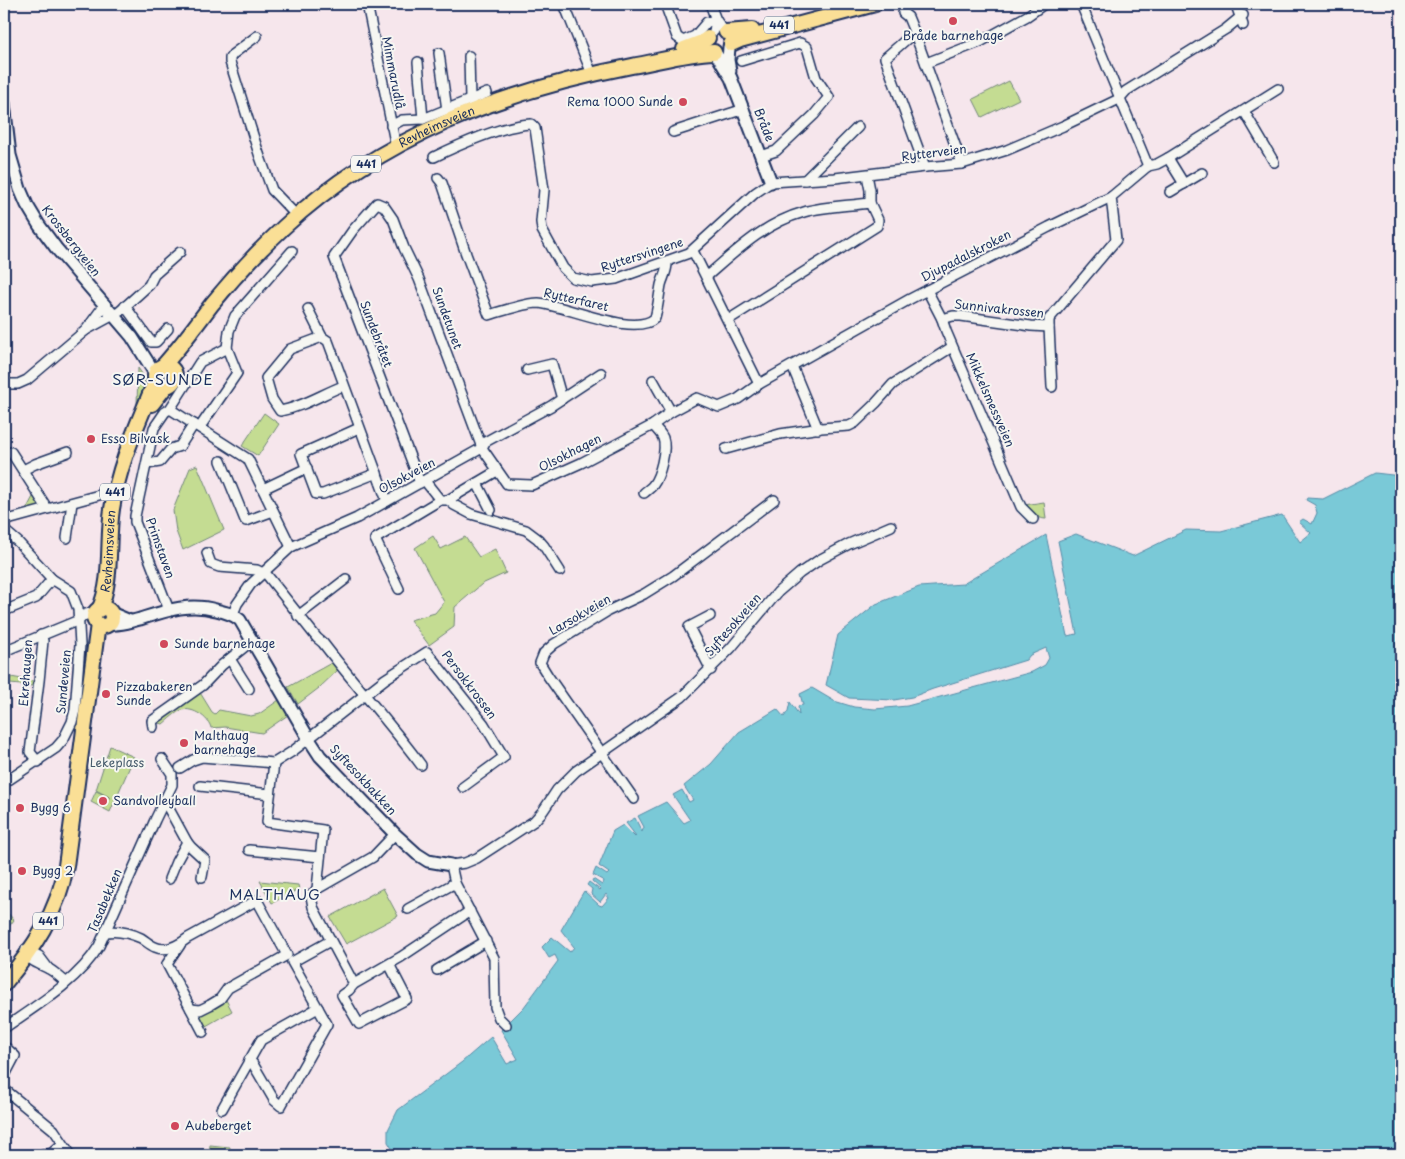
<svg xmlns="http://www.w3.org/2000/svg" width="1405" height="1159" font-family="'Playpen Sans',sans-serif">
	<style>
		.green { fill: #c4dc92; stroke: #708678 }
		.water { fill: #7ac9d7; stroke: #548ba7 }
		.lines { fill: none; stroke-linecap: round; stroke-linejoin: round }
		.street-casing { stroke: #1b2f5e; stroke-width: 12 }
		.secondary-casing { stroke: #1b2f5e; stroke-width: 15 }
		.primary-casing { stroke: #1b2f5e; stroke-width: 18 }
		.street { stroke: #f6f6f2; stroke-width: 9 }
		.secondary { stroke: #f6f6f2; stroke-width: 11 }
		.primary { stroke: #fadf96; stroke-width: 14 }
		.poi-dot { fill: #d1495b; stroke: #f6f6f2; stroke-width: 2 }
		.labels { text-anchor: middle; stroke-width: 4; stroke-linejoin: round; paint-order: stroke }
		.shield { fill: #f6f6f2; stroke: #5d6b8a; stroke-width: 1 }
		.shield-label { font-size: 11px; font-weight: bold; fill: #1b2f5e }
		.poi-label { font-size: 12px; fill: #1b2f5e; stroke: #f6f6f2; text-anchor: start }
		.street-label { font-size: 12px; fill: #1b2f5e; stroke: #f6f6f2 }
		.park-label { font-size: 12px; fill: #455a6b; stroke: #f6f6f2 }
		.neighbourhood-label { font-size: 14px; letter-spacing: 1px; fill: #1b2f5e; stroke: #f6f6f2 }
		.quarter-label { font-size: 15px; letter-spacing: 1px; fill: #1b2f5e; stroke: #f6f6f2 }
	</style>
	<rect width="100%" height="100%" fill="#f6e6ec"/>
	<filter id="ink" filterUnits="userSpaceOnUse"><feTurbulence type="fractalNoise" baseFrequency=".02" numOctaves="2"/><feDisplacementMap in="SourceGraphic" scale="10" xChannelSelector="R" yChannelSelector="G"/><feConvolveMatrix kernelMatrix="1 2 1 2 8 2 1 2 1" color-interpolation-filters="sRGB"/></filter>
	<g filter="url(#ink)">
		<g class="green">
			<path d="M1009,81L1019,99L982,117L973,99Z"/>
			<path d="M138,368L145,378L144,391L137,405Z"/>
			<path d="M264,413L279,424L258,456L242,446Z"/>
			<path d="M197,465L224,530L183,550L176,531L173,510L190,468Z"/>
			<path d="M35,493L40,505L38,508L26,510Z"/>
			<path d="M1044,502L1046,519C1037,519 1031,511 1024,505Z"/>
			<path d="M433,536L441,549L465,537L479,557L495,549L506,573L482,584L455,607L454,627L429,645L410,620L435,613L444,602L415,548Z"/>
			<path d="M333,662L339,669L319,688L298,704L288,687Z"/>
			<path d="M11,677L33,681L32,686L10,684Z"/>
			<path d="M199,691L212,712L215,714L219,710L251,716L259,714L279,700L288,715L262,733L225,727L211,728C209,718 193,707 182,710C176,712 168,720 163,724L156,722Z"/>
			<path d="M110,746L134,757L110,812L91,802L96,791L111,798L96,790Z"/>
			<path d="M260,881L298,885L299,889L272,903Z"/>
			<path d="M383,888L398,916L346,944L330,917Z"/>
			<path d="M4,909L14,920L4,933Z"/>
			<path d="M225,998L232,1011L206,1026L198,1014Z"/>
			<path d="M210,1145L230,1147L229,1155H209Z"/>
		</g>
		<path class="water" d="M1375,473L1401,476V1155H396L388,1142V1130L398,1110L462,1062L491,1037L507,1064L518,1059L501,1030L524,1007L558,961L555,955L549,958L542,947L552,937L570,952L574,947L561,930L584,891L599,905L602,906L609,898L606,894L600,902L591,894L592,889L587,885L589,882L600,890L601,889L592,881L593,879L602,885L604,881L593,875L596,868L607,875L609,873L599,866L613,831L623,825L635,837L636,836L626,823L635,818L642,832L644,827L638,816L666,802L684,823L690,820L673,795L682,790L689,802L693,800L684,786L711,764L739,732L777,709L784,717L788,711L790,702L799,715L798,706L803,705L800,694L812,688L834,701L854,707L875,709L907,706L1032,672L1045,665L1049,658L1046,648L1030,655L1026,660L933,689L912,697L894,700L849,698L826,685L838,635L876,604L919,587L963,584L1046,535L1067,636L1077,634L1058,541L1076,534L1133,556L1186,530L1221,531L1282,515L1300,542L1311,533L1299,522L1303,519L1312,524L1317,513L1315,505L1306,500L1307,498L1323,499Z"/>
		<g class="lines">
			<g class="street-casing">
				<g id="street">
					<path d="M367,4L396,147"/>
					<path d="M564,4L592,74"/>
					<path d="M665,4L677,37L683,41L695,36L707,22L716,20L710,4"/>
					<path d="M1081,4L1148,166"/>
					<path d="M1237,8L1243,25"/>
					<path d="M903,13L908,17L915,34L962,164"/>
					<path d="M714,31L716,20L724,31"/>
					<path d="M915,34L908,38L885,58L925,167"/>
					<path d="M257,36L233,54L230,58V62L259,154L272,190L296,215"/>
					<path d="M439,53L447,110"/>
					<path d="M469,56L470,100"/>
					<path d="M741,61L800,43L807,47L816,78L829,97L814,115L776,151L761,156"/>
					<path d="M418,62L423,119"/>
					<path d="M926,63L980,42L1027,16L1044,4"/>
					<path d="M1244,111L1274,162"/>
					<path d="M391,126L402,120L423,119L487,93"/>
					<path d="M673,132L744,109"/>
					<path d="M434,157C459,145 504,125 531,124L535,128L544,190L541,222L542,230L563,268L573,278L592,282L616,279L689,253L755,193L771,182L835,178L925,167L962,164L1007,150L1063,126L1119,99L1126,91L1226,29L1243,15"/>
					<path d="M1168,158L1184,184"/>
					<path d="M1148,166L1157,164L1168,158L1278,89"/>
					<path d="M867,175L870,190V203"/>
					<path d="M438,178L442,183L466,254L489,315C503,311 525,303 538,303C565,305 635,338 655,318C658,307 659,296 661,285C663,277 668,270 667,261"/>
					<path d="M805,180L858,127"/>
					<path d="M1170,192L1202,173"/>
					<path d="M693,251L759,384"/>
					<path d="M707,276C737,250 765,223 804,212C825,206 848,206 870,203L878,220L877,226L728,320"/>
					<path d="M927,290L942,319L946,331L1021,507L1033,519"/>
					<path d="M125,306L151,342H156L168,329"/>
					<path d="M308,309L322,337L328,341L387,501"/>
					<path d="M942,319L953,316H961L1031,326L1049,327V319L1116,240L1111,197"/>
					<path d="M1049,327L1052,387"/>
					<path d="M86,330L105,304"/>
					<path d="M322,337L290,349L266,378L272,399L280,411C303,407 322,394 343,386"/>
					<path d="M792,366L818,429"/>
					<path d="M527,370L552,364L562,399"/>
					<path d="M653,380L671,412"/>
					<path d="M4,384H18L27,380L86,330L119,312L149,285L154,275L180,252"/>
					<path d="M170,409L248,459L291,547"/>
					<path d="M200,427L237,373L227,348"/>
					<path d="M359,428L301,454L316,494H323L377,473"/>
					<path d="M726,449L780,434L821,428L849,426L855,423L876,403L893,384L952,347"/>
					<path d="M11,452L47,508"/>
					<path d="M221,461L245,520L246,521L273,511"/>
					<path d="M147,464L160,462L171,449L180,446L194,424"/>
					<path d="M23,470L35,464L68,452"/>
					<path d="M425,481L440,500H448L454,505L471,514L526,530L538,539L544,546L560,571"/>
					<path d="M420,483L334,257L353,230L377,203L384,206L393,219L404,248L419,279L482,448L507,484L532,485L581,463L653,425L671,412L697,398L719,407L738,399L759,384L910,299L1049,227L1111,197L1148,166"/>
					<path d="M477,483L491,510"/>
					<path d="M263,489L307,468"/>
					<path d="M644,493C647,490 651,488 653,485C660,476 667,449 663,438C661,433 656,429 653,425"/>
					<path d="M448,500L497,471"/>
					<path d="M4,521L99,495"/>
					<path d="M4,530L18,542L52,579L71,591L78,609L80,645L75,710L72,722L63,740L56,748L4,783"/>
					<path d="M67,538L72,503"/>
					<path d="M207,553L211,564L219,567L257,570L267,575L317,638L323,643C355,685 390,723 421,765"/>
					<path d="M399,589L375,539L440,500"/>
					<path d="M169,610L135,522V516L154,428L165,412L170,409L200,362L227,348L229,331L235,316L292,251"/>
					<path d="M4,611L36,598L52,579"/>
					<path d="M233,614L237,604L251,584L291,547L357,518L482,448L485,442L551,406L601,373"/>
					<path d="M298,616L346,579"/>
					<path d="M710,616L689,627L711,670"/>
					<path d="M4,651L79,620L86,614L96,612"/>
					<path d="M230,659L249,689"/>
					<path d="M153,727L152,721L203,685L222,665L253,640"/>
					<path d="M38,762L30,752L39,681L43,641L41,635"/>
					<path d="M274,763L267,822L323,830L317,889"/>
					<path d="M180,768L193,760L202,757L274,763L293,751L385,679L427,652L484,724L504,757L463,787"/>
					<path d="M200,786L270,794"/>
					<path d="M634,799L548,676L540,663L544,653L554,644L608,611L644,594L673,576L774,500"/>
					<path d="M164,800L187,842L176,862L169,879"/>
					<path d="M187,842L191,847L205,860L202,877"/>
					<path d="M249,850L320,857"/>
					<path d="M408,909L455,883"/>
					<path d="M106,932C118,930 130,933 141,938C146,941 150,945 155,947C166,952 179,945 188,938L257,900L287,955L228,988L220,999L210,1005L200,1010L191,1009"/>
					<path d="M180,945L167,964L203,1032"/>
					<path d="M26,949L39,956L48,968"/>
					<path d="M25,952C30,962 40,964 49,969C55,972 60,978 66,982"/>
					<path d="M389,964L407,999L359,1024L342,995L349,990L354,984L401,957L470,911"/>
					<path d="M437,970L486,941"/>
					<path d="M354,984L313,907L311,896L317,889L373,857L395,834"/>
					<path d="M506,1025L499,1018L495,1007L494,958L455,883L451,865L465,863L477,858L534,821L543,811L557,790L576,771L682,697L731,648L778,592L800,573L819,560L849,544L891,526"/>
					<path d="M4,1028C36,1006 79,980 99,946L155,820L172,785V774L162,759"/>
					<path d="M4,1046L15,1056L4,1077"/>
					<path d="M249,1060L253,1064L274,1100L281,1106L327,1024L292,962L330,941"/>
					<path d="M4,1089L54,1130L71,1155"/>
					<path d="M222,1109L261,1040L318,1008"/>
					<path d="M43,1155L52,1153L62,1144"/>
				</g>
			</g>
			<g class="secondary-casing">
				<g id="secondary">
					<path d="M729,47L728,60L730,71"/>
					<path d="M715,52L731,78L771,182"/>
					<path d="M4,103L10,155L20,189L27,205L39,225L56,248L132,337L156,375"/>
					<path d="M111,613L130,621"/>
					<path d="M110,624C122,625 128,622 140,619C165,611 189,602 216,610C225,612 233,614 240,620L309,739L320,756L395,834L417,854L428,861L451,865"/>
				</g>
			</g>
			<g class="primary-casing">
				<g id="primary">
					<path d="M726,32L752,30"/>
					<path d="M731,44L740,40L875,4"/>
					<path d="M684,49L702,42L708,38"/>
					<path id="s1" d="M163,366C181,346 196,325 212,304C234,277 258,251 284,227C382,136 503,91 632,66C660,61 686,53 714,52"/>
					<circle cx="165" cy="376" r="10"/>
					<path d="M152,404L167,385"/>
					<circle cx="103" cy="617" r="9"/>
					<path id="s2" d="M99,610C113,580 107,541 112,509C119,462 139,422 156,379"/>
					<path d="M4,984C33,949 58,913 66,866L98,624"/>
				</g>
			</g>
			<use href="#street" class="street"/>
			<use href="#secondary" class="secondary"/>
			<use href="#primary" class="primary"/>
		</g>
	</g>
	<g class="poi-dot">
		<circle cx="953" cy="21" r="5"/>
		<circle cx="683" cy="102" r="5"/>
		<circle cx="91" cy="439" r="5"/>
		<circle cx="164" cy="644" r="5"/>
		<circle cx="106" cy="694" r="5"/>
		<circle cx="184" cy="743" r="5"/>
		<circle cx="103" cy="801" r="5"/>
		<circle cx="20" cy="808" r="5"/>
		<circle cx="22" cy="871" r="5"/>
		<circle cx="175" cy="1126" r="5"/>
	</g>
	<g class="labels">
		<g class="shield">
			<rect x="764" y="16.5" width="30" height="17" rx="4"/>
			<rect x="351" y="155.5" width="30" height="17" rx="4"/>
			<rect x="100" y="483.5" width="30" height="17" rx="4"/>
			<rect x="33" y="912.5" width="30" height="17" rx="4"/>
		</g>
		<g class="shield-label">
			<text x="779" y="29">441</text>
			<text x="366" y="168">441</text>
			<text x="115" y="496">441</text>
			<text x="48" y="925">441</text>
		</g>
		<g class="poi-label">
			<text x="953" y="40" text-anchor="middle">Bråde barnehage</text>
			<text x="673" y="106" text-anchor="end">Rema 1000 Sunde</text>
			<text x="101" y="443">Esso Bilvask</text>
			<text x="174" y="648">Sunde barnehage</text>
			<text x="116" y="691">Pizzabakeren<tspan x="116" dy="14">Sunde</tspan></text>
			<text x="194" y="740">Malthaug<tspan x="194" dy="14">barnehage</tspan></text>
			<text x="113" y="805">Sandvolleyball</text>
			<text x="30" y="812">Bygg 6</text>
			<text x="32" y="875">Bygg 2</text>
			<text x="185" y="1130">Aubeberget</text>
		</g>
		<g class="street-label">
			<text transform="translate(393 73) rotate(79)" y="4">Mimmarudlå</text>
			<text transform="translate(764 125) rotate(69)" y="4">Bråde</text>
			<text dy="4" stroke="none"><textPath href="#s1" startOffset="368">Revheimsveien</textPath></text>
			<text transform="translate(934 153) rotate(-7)" y="4">Rytterveien</text>
			<text transform="translate(71 241) rotate(52)" y="4">Krossbergveien</text>
			<text transform="translate(642 255) rotate(-18)" y="4">Ryttersvingene</text>
			<text transform="translate(966 256) rotate(-27)" y="4">Djupadalskroken</text>
			<text transform="translate(576 300) rotate(13)" y="4">Rytterfaret</text>
			<text transform="translate(999 309) rotate(6)" y="4">Sunnivakrossen</text>
			<text transform="translate(447 318) rotate(70)" y="4">Sundetunet</text>
			<text transform="translate(376 334) rotate(69)" y="4">Sundebråtet</text>
			<text transform="translate(990 400) rotate(66)" y="4">Mikkelsmessveien</text>
			<text transform="translate(570 453) rotate(-27)" y="4">Olsokhagen</text>
			<text transform="translate(407 476) rotate(-28)" y="4">Olsokveien</text>
			<text transform="translate(160 548) rotate(70)" y="4">Primstaven</text>
			<text dy="4" stroke="none"><textPath href="#s2" startOffset="60">Revheimsveien</textPath></text>
			<text transform="translate(580 615) rotate(-30)" y="4">Larsokveien</text>
			<text transform="translate(733 625) rotate(-49)" y="4">Syftesokveien</text>
			<text transform="translate(26 673) rotate(-86)" y="4">Ekrehaugen</text>
			<text transform="translate(64 682) rotate(-85)" y="4">Sundeveien</text>
			<text transform="translate(469 685) rotate(53)" y="4">Persokkrossen</text>
			<text transform="translate(363 780) rotate(47)" y="4">Syftesokbakken</text>
			<text transform="translate(105 901) rotate(-67)" y="4">Tasabekken</text>
		</g>
		<g class="park-label">
			<text x="117" y="767">Lekeplass</text>
		</g>
		<g class="neighbourhood-label">
			<text x="275" y="900">MALTHAUG</text>
		</g>
		<g class="quarter-label">
			<text x="163" y="385">SØR-SUNDE</text>
		</g>
	</g>
	<rect width="1405" height="1159" fill="none" stroke="#f6f6f2" stroke-width="20"/>
	<rect x="10" y="10" width="1385" height="1139" fill="none" stroke="#1b2f5e" stroke-width="2" filter="url(#ink)"/>
</svg>
